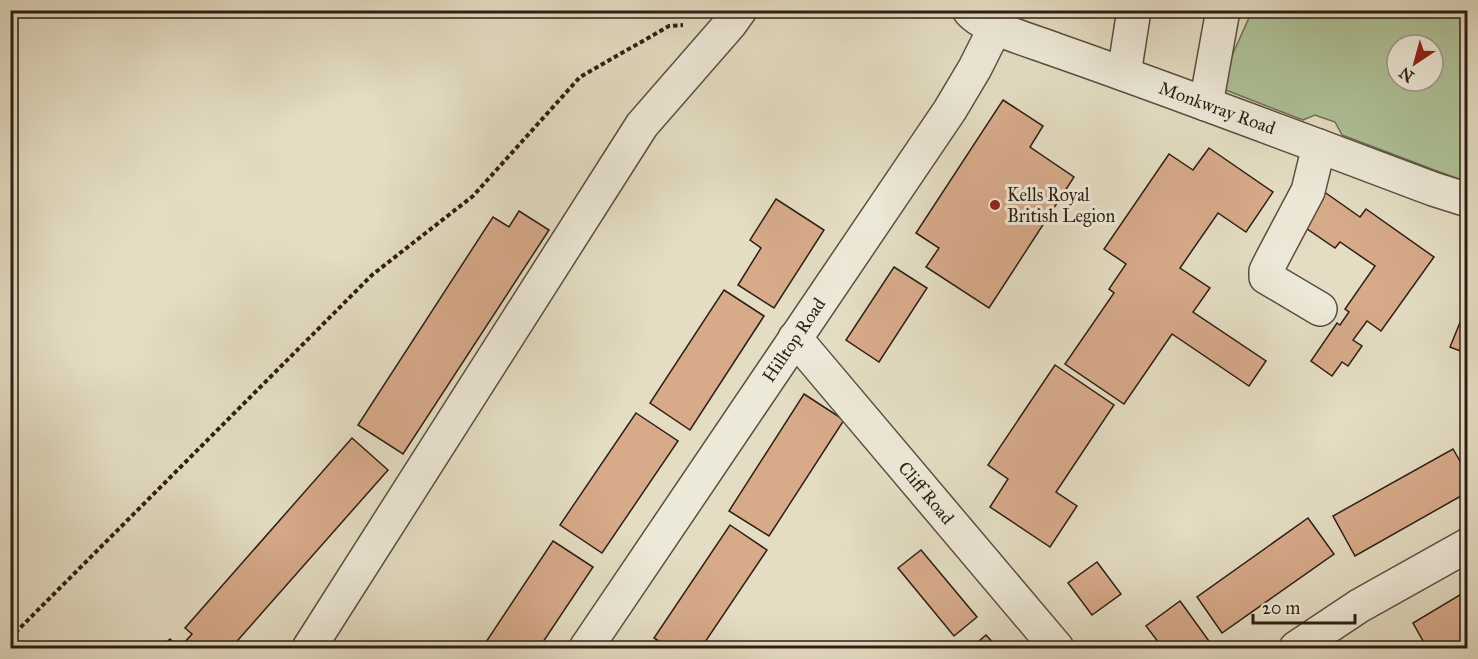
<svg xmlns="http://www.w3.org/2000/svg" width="1478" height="659" font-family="'IM FELL Great Primer',serif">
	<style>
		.green { fill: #afc298; stroke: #6f7056; stroke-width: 1.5; fill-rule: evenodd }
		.building { fill: #d7aa8a; stroke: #2f1e14; stroke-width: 1.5 }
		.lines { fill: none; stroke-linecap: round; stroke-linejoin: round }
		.minor-casing { stroke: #5c4e40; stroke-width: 36 }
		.path { stroke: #2f1e14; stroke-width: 4; stroke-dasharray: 4.5 3; stroke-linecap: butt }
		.minor { stroke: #ede9d8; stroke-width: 33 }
		.poi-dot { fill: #8f2418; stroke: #ede9d8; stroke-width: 2 }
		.labels { text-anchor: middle; stroke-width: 6; stroke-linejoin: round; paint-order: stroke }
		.street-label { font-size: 18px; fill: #2f1e14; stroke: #ede9d8 }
		.poi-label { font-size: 18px; fill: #2f1e14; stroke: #ede9d8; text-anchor: start }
	</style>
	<rect width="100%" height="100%" fill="#e4ddc3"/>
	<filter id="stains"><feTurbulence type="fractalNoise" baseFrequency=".00333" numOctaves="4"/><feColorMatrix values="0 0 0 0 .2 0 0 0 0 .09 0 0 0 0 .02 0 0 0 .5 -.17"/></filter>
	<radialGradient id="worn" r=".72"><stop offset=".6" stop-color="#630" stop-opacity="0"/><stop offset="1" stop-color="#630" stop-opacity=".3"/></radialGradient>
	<path class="green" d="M1252,11H1467V182L1437,171L1342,135L1335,122L1315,115L1303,120L1218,87ZM1397,45H1433V81H1397Z"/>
	<g class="building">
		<path d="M1003,100L1043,126L1030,147L1074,177L989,308L926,267L939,248L916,233Z"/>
		<path d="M1209,148L1273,192L1246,232L1218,213L1180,268L1210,288L1193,312L1266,361L1249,386L1172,334L1124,404L1065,364L1114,293L1109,289L1126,264L1104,249L1169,154L1193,170Z"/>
		<path d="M1323,191L1360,217L1366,209L1434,257L1381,331L1367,321L1353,340L1362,346L1348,366L1342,362L1332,376L1311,361L1337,323L1340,325L1349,312L1345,309L1375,266L1340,242L1335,248L1300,224Z"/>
		<path d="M776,199L824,230L774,308L738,285L761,248L750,240Z"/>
		<path d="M519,211L549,230L403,454L358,425L493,217L509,227Z"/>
		<path d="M894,267L927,288L879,362L846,340Z"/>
		<path d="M724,290L764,316L690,430L650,403Z"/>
		<path d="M1468,303V354L1450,347Z"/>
		<path d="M1055,365L1114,405L1056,492L1077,506L1050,547L990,507L1008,479L988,465Z"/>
		<path d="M804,394L844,420L769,536L729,511Z"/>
		<path d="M636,413L678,441L602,553L560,525Z"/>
		<path d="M352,438L388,470L231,648H192L185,642L192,634L185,628Z"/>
		<path d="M1453,449L1468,475V492L1355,556L1333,516Z"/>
		<path d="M1308,518L1334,554L1222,633L1197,597Z"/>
		<path d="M730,525L767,550L701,648H670L654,638Z"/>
		<path d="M553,541L593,567L539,648H482Z"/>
		<path d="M921,550L977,617L954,636L898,568Z"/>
		<path d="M1097,562L1121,594L1092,615L1068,583Z"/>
		<path d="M1468,590V643L1458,648H1427L1413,623Z"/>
		<path d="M1180,601L1214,648H1151L1159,643L1146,626Z"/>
		<path d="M986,635L998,648H971Z"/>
		<path d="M170,639L180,648H160Z"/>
		<path d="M1398,643L1401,648H1388Z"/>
	</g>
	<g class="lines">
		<g class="minor-casing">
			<g id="minor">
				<path d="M969,10C980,27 1036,42 1056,50C1182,94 1308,142 1433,189L1468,200"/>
				<path d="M1124,74L1134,10"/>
				<path d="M1206,104L1223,10"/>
				<path d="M1319,146L1308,191L1272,259L1266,271V277L1320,309"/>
				<path d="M795,338L1057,648"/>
				<path d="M309,648L642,125L730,24L740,10"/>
				<path d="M586,648L950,110L975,68L995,28"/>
				<path d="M1296,648L1359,606L1468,545"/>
			</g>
		</g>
		<path class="path" d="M10,638L372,275L473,196L580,77L669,26L683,25"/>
		<use href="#minor" class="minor"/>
	</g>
	<circle class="poi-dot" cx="995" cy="205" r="6"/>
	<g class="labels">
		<g class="street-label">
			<text transform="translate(1217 108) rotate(20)" y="6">Monkwray Road</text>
			<text transform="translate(794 340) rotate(-56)" y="6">Hilltop Road</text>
			<text transform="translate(926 493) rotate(50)" y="6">Cliff Road</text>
		</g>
		<g class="poi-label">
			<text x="1007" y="201">Kells Royal<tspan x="1007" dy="21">British Legion</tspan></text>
		</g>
	</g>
	<rect width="1478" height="659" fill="none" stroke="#e4ddc3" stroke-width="36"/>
	<rect x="12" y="12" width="1454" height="635" fill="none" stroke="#2f1e14" stroke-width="3"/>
	<rect x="18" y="18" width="1442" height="623" fill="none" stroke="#2f1e14" stroke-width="1.5"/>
	<g transform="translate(1415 63) rotate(216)"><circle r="28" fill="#ede9d8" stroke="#a1988a" stroke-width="1.5"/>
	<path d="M0-4.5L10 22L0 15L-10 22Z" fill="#8f2418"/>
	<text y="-9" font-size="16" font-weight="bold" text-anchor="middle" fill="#2f1e14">N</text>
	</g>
	<path d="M1253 614v9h102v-9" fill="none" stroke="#2f1e14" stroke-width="3"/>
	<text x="1262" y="614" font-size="18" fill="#2f1e14" stroke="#ede9d8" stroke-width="4.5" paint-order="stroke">20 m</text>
	<rect width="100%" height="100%" filter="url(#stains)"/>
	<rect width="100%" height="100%" fill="url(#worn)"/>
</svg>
